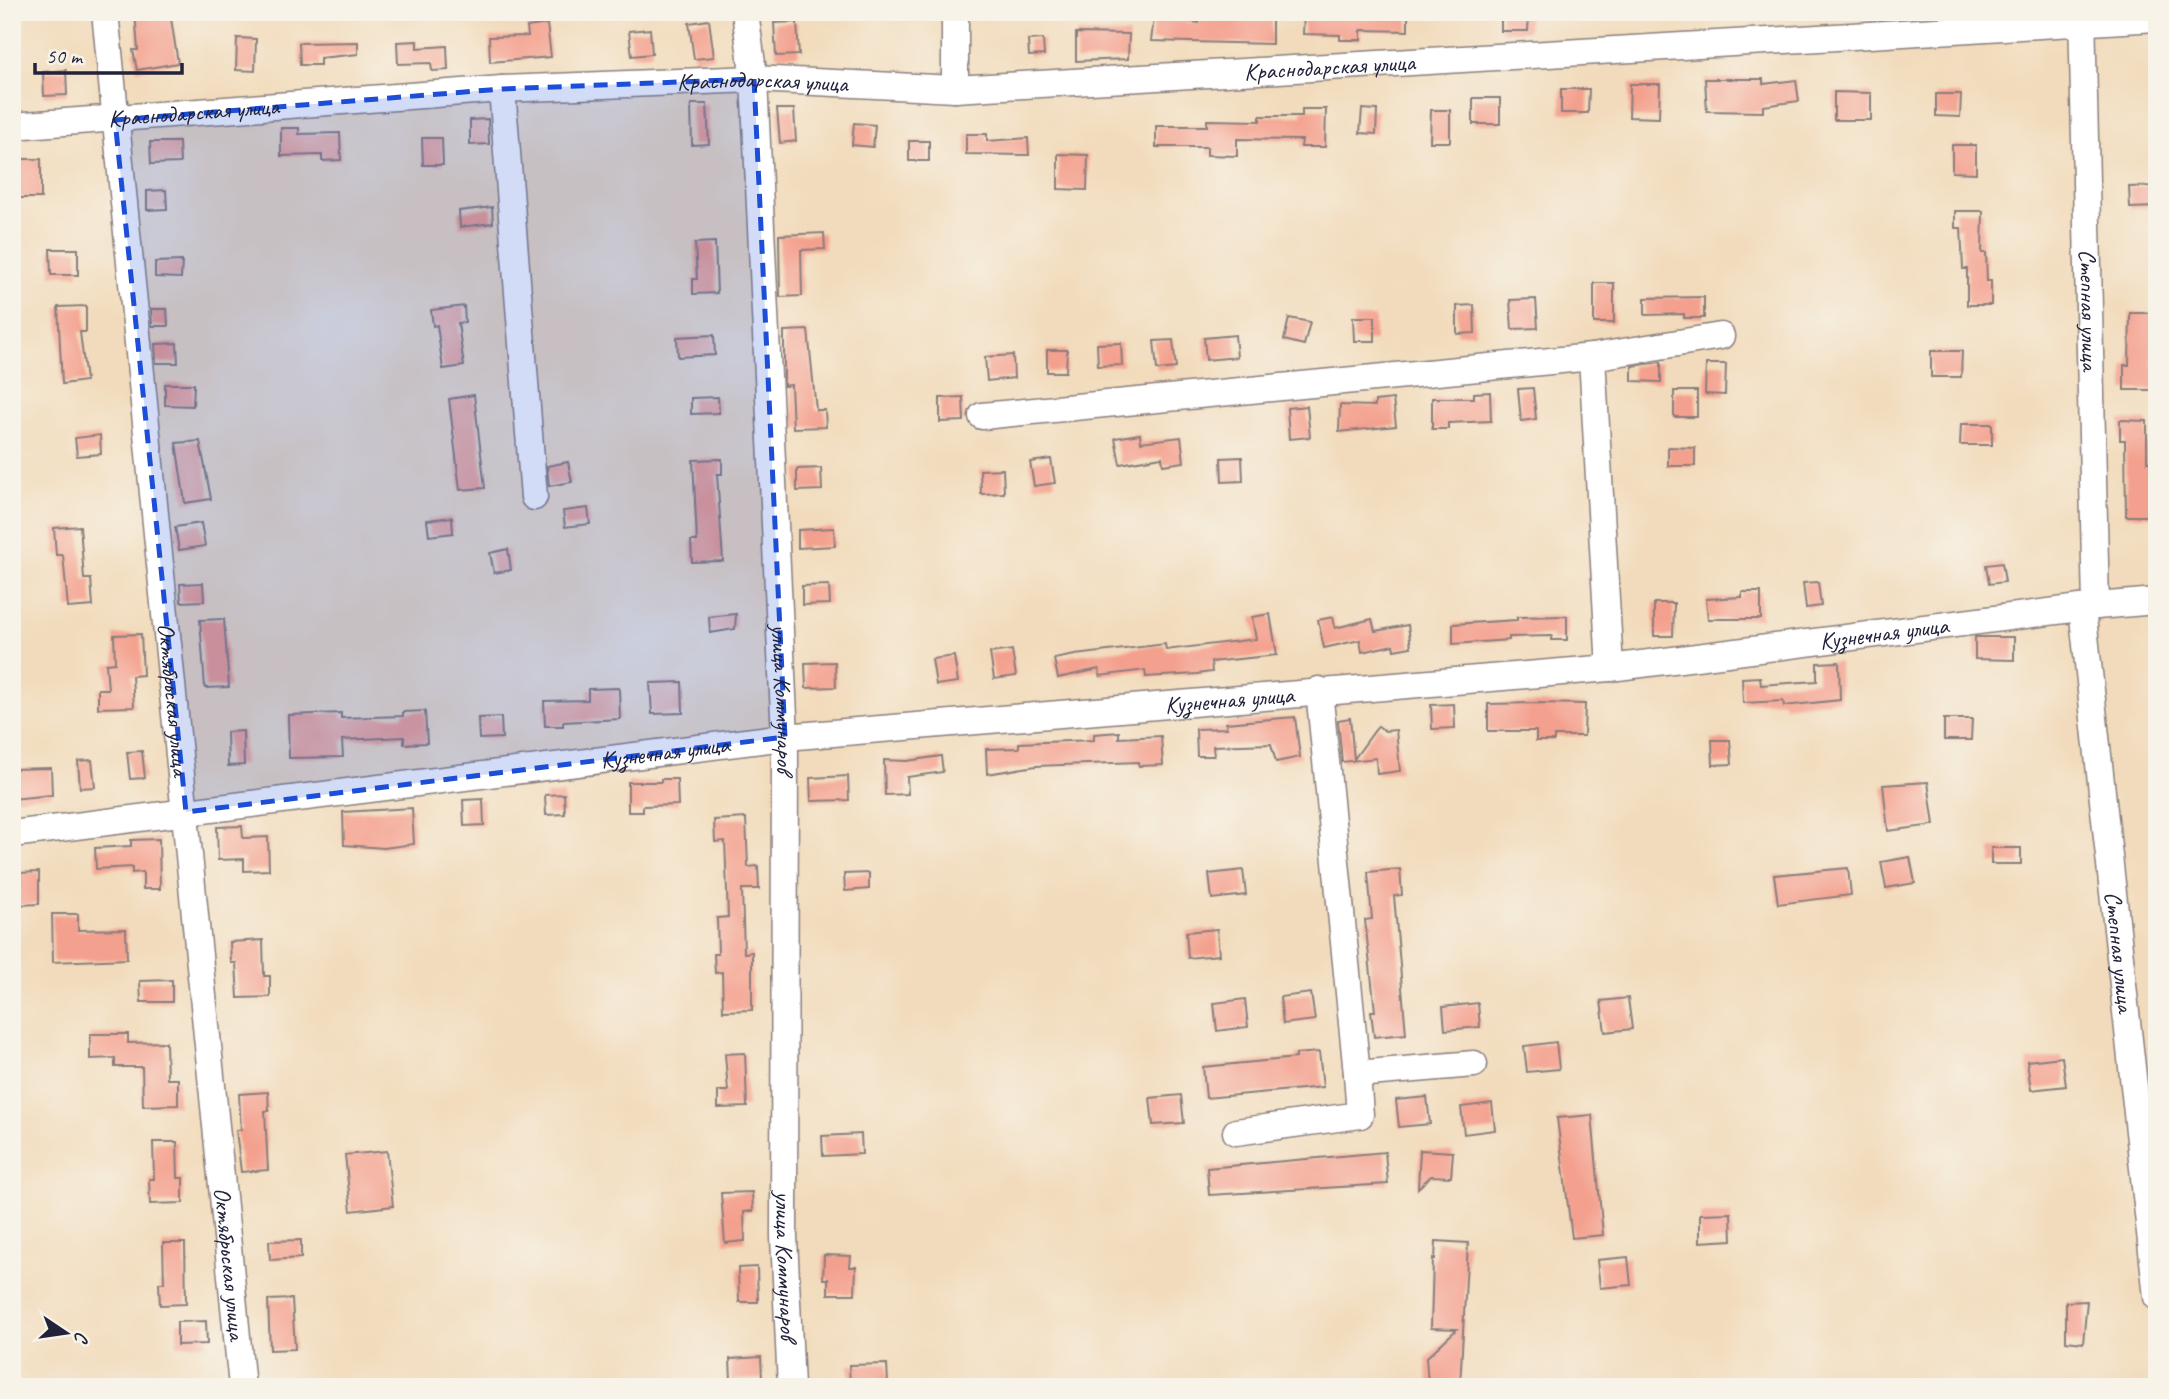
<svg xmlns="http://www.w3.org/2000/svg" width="2169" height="1399" font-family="Caveat,sans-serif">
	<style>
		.building { fill: #f4a08e }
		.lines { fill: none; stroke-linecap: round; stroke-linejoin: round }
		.minor-casing { stroke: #8a7e7c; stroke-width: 29 }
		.minor { stroke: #fff; stroke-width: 26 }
		.marked { fill: #1d4ed8; fill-opacity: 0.2; stroke: #1d4ed8; stroke-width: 5; stroke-dasharray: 14 9; stroke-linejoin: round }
		.labels { text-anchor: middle; stroke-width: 6; stroke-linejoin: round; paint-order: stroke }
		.street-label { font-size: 24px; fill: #22223b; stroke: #f7f3e8 }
	</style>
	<rect width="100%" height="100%" fill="#f7f3e8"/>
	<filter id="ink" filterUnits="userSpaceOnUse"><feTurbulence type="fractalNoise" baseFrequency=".0143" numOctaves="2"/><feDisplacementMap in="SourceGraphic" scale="14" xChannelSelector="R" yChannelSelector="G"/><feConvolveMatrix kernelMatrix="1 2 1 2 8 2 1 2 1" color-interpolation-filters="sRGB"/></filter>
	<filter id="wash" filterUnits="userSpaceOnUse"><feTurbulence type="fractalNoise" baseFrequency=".00686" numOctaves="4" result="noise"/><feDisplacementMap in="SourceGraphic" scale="28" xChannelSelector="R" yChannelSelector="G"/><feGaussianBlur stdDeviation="1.57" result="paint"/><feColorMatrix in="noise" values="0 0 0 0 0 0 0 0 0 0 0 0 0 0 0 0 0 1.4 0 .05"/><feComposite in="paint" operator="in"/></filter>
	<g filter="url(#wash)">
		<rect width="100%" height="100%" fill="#f2dbbc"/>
		<g id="blocks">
			<g class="building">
				<path d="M135,12H170L178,63L137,70L133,50H138Z"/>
				<path d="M1199,12L1272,14V44L1151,41L1154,18L1199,23Z"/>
				<path d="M1304,12H1408V31L1361,30V40H1340V35L1303,34Z"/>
				<path d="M1501,12H1529L1528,31H1501Z"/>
				<path d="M709,20L714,57L694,59L689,23Z"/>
				<path d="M797,22L799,55L776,56L774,23Z"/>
				<path d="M547,24L551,57L490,62L489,37L528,36L527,27Z"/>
				<path d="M650,29L652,54L632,56L629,31Z"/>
				<path d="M1076,33L1129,34L1128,59L1076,61Z"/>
				<path d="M237,38L256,39L255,71L236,70Z"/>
				<path d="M1043,39L1044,55L1029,56L1028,40Z"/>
				<path d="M417,41V48L447,46L448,70L432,71L431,63L398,64L397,42Z"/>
				<path d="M358,42V54L320,58V65H300L299,43Z"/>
				<path d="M66,70L67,95L44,96L43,72Z"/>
				<path d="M1705,79H1763V84L1796,80L1799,101L1763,106V112L1707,111Z"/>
				<path d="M1630,84H1660L1659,118L1629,117Z"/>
				<path d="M1561,89H1589L1588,113H1561Z"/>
				<path d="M1834,92L1871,93V120H1834Z"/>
				<path d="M1936,94H1961L1960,117L1936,116Z"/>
				<rect x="1473" y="98" width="27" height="26"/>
				<path d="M691,104H707L709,144L692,145Z"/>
				<path d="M777,109H794L796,141L780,143Z"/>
				<path d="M1302,109H1326L1325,147H1301L1302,140L1237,139V156L1207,155V147H1156V126H1207V120L1260,121V116H1302Z"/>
				<path d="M1362,109L1377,110L1376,134L1360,133Z"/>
				<path d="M1431,110H1450V142H1430Z"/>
				<path d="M488,119L489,144L470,145V120Z"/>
				<path d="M854,123L875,125L873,147L852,145Z"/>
				<path d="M281,128H299V134L340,133L341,160L322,161V155L281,156Z"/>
				<path d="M966,134H987V141L1028,138L1029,155L966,154Z"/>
				<path d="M422,138H442L443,165H423Z"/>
				<rect x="909" y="141" width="20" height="20"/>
				<path d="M150,142H179L180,163L151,164Z"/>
				<path d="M1952,145H1976V173L1952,172Z"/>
				<path d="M1058,154L1088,155L1087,190L1058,189Z"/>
				<rect x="12" y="159" width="29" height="39"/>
				<path d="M2157,186V207L2130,208L2129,187Z"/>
				<path d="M166,190L167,209L147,210V191Z"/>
				<path d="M492,207L493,223L460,227L459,211Z"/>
				<path d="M1955,211H1983L1982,253H1986L1987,281H1991V305H1967V269H1963L1961,228H1955Z"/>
				<path d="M824,233L825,249L801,250L802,296L780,297L779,235Z"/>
				<path d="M715,242L717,293L693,294V279H697L695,243Z"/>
				<path d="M50,249H78V275H51Z"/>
				<path d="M182,261L181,278L155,277V262Z"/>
				<rect x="1594" y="283" width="20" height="40"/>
				<path d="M1704,297V318H1684V314L1645,315V298Z"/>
				<path d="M1536,299L1538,328L1512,329L1510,300Z"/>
				<path d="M1474,305L1475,333L1457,334V306Z"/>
				<path d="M86,306V332H80L86,381L62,384L58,307Z"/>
				<path d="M464,306L465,322L458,323L464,366L443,369L437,325L433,326L431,310Z"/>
				<path d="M151,309H167L168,326H152Z"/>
				<path d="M2130,313H2154L2153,366H2157V390H2124V365H2129Z"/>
				<path d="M1353,317H1375V341H1354Z"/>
				<path d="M1289,318L1310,322L1304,345L1284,340Z"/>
				<path d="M808,330L816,410H825L826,427L793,428L791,385L784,386V331Z"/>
				<path d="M714,335L715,355L678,357L677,337Z"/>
				<path d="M1235,335L1237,357L1206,360L1204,338Z"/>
				<path d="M1173,340L1176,368L1157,370L1154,341Z"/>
				<path d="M177,343L178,363H156L155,344Z"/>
				<path d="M1121,343L1122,365L1098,366L1097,344Z"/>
				<path d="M1047,350H1067L1066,372H1047Z"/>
				<path d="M1931,351H1962L1961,377H1931Z"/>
				<path d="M1013,355L1014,378L987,381L985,357Z"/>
				<path d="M1661,362V382L1632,381V366Z"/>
				<path d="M1706,364H1726L1725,395L1705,394Z"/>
				<path d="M165,384H194L193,406L165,405Z"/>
				<path d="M1533,388L1536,419L1521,421L1518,389Z"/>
				<rect x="1674" y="391" width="23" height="26"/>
				<path d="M1490,392L1491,421L1448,423V429H1432V398H1474V393Z"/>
				<path d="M474,395L485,488L460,490L449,399Z"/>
				<path d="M718,397L719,413L691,414V398Z"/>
				<path d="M963,397L964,421L940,422V398Z"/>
				<path d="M1393,399L1396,426L1339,432L1340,405L1375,406V401Z"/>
				<path d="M1307,406L1310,437L1289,439L1287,408Z"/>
				<path d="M2120,420L2147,421V462H2157L2156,516H2126L2125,440H2120Z"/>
				<path d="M1961,424H1992V445H1960Z"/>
				<path d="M1140,434L1141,442L1181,437L1184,462L1163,465L1162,457L1120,464L1115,438Z"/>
				<path d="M100,435L101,454L77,456L75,438Z"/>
				<path d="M200,441L211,499L185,503L176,443Z"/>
				<path d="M1668,447L1695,448V466H1668Z"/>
				<path d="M1242,457L1243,481L1222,482L1221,458Z"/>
				<path d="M722,459V474H717L723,561L692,562L691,541H697L693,460Z"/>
				<path d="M1051,459L1055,483L1034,486L1030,462Z"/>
				<path d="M568,462L572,482L549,486L547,466Z"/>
				<path d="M821,468L822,490L797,491V469Z"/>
				<path d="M1003,469L1004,493L981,494L980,470Z"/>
				<path d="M588,508L590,524L565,527L563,511Z"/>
				<path d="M452,517L453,533L429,536L427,520Z"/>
				<path d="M201,523L205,546L179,550L175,527Z"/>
				<path d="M80,526L84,579H91L93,606L68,608L63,555H56L54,528Z"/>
				<path d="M834,528L835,546L798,548V530Z"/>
				<path d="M508,549L511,570L494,573L490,553Z"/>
				<path d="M2002,563L2005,582L1989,584L1986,565Z"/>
				<path d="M1818,582L1821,606L1806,608L1803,583Z"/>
				<path d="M203,583L204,601L181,602L180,584Z"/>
				<path d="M829,585L830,604L802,605V586Z"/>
				<path d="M1742,592H1761V619H1708L1706,599L1742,597Z"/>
				<path d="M1654,603H1674L1673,636H1654Z"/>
				<path d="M736,614L735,629L710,633L709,617Z"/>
				<path d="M1270,614L1277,655L1211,662L1212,672L1197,674L1146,677L1145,670L1100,676L1099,669L1058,678L1054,659L1075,655L1165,644L1166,650L1256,639L1252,617Z"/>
				<path d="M1567,616V640H1552V636L1509,637V640L1453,644V624L1517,620V617Z"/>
				<path d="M1333,617L1335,628L1372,619L1375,631L1408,625L1411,647L1394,650L1393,645L1362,652L1360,640L1324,648L1318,620Z"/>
				<path d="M224,619L229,687L205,688L200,620Z"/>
				<path d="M141,634L143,675L132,676L134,707L98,708V689H108L106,664L115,663L114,635Z"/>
				<path d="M1975,637H2014V660L1975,659Z"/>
				<path d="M1012,650L1016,676L994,679L990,653Z"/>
				<path d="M954,656L958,682L936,685L932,659Z"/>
				<path d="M835,662L836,687L806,688L805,663Z"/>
				<path d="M1839,662L1840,700L1784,706L1783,701L1743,703L1742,678L1760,677L1761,685L1817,681V663Z"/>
				<path d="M682,682L683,713L652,714L650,683Z"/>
				<path d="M619,688L620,719L563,722V726H545L544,701L588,700V689Z"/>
				<path d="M1536,703L1585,704L1584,736H1554V741H1536V731H1488V704Z"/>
				<path d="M1454,704L1455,728L1432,729L1431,705Z"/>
				<path d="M425,711L427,743L404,744V737L342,740L343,757L289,758L288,715L341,713V718L403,716V712Z"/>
				<path d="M501,717L502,738L479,739L478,718Z"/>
				<path d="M1295,717L1300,757L1276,762L1271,744L1213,746L1214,756H1197L1196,729L1227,728L1226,723Z"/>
				<path d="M1350,718L1354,759L1378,726L1385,731L1396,730L1400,771L1377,774L1376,758L1342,762L1338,720Z"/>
				<path d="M1944,719H1972L1971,740H1944Z"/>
				<path d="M243,731L244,765L228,766L227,732Z"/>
				<path d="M1119,732V738L1161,736L1163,765L1139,766L1138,762L1036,766L987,774L986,749L1019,748V743L1094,740V734Z"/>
				<path d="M1712,740H1730L1732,764L1713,765Z"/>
				<path d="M142,751L145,778L130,779L127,752Z"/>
				<path d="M941,756L943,772L907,777L908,794L885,795L884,760L907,761Z"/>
				<path d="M92,760L95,787L80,788L78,761Z"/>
				<path d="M51,768L52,795L12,799V769Z"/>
				<path d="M848,776L849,800L811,801L810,778Z"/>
				<path d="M661,779H677L678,805L643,806V812H628V782H661Z"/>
				<path d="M1928,782L1934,825L1888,831L1883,785Z"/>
				<path d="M564,794L565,814L546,815L545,795Z"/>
				<path d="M483,799L484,825L464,826L463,800Z"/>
				<path d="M412,808L414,844L384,848L344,845L343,812Z"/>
				<path d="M746,818L748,867L758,866L759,889H742L744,953L752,952V1010L723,1011L722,972L715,973L714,954H718L717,918L728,917L725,841L715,842L714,820Z"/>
				<path d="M242,826L243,838L268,837L269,870L244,871V859L218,860L217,827Z"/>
				<path d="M159,839L160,889H143V872L132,873V867L96,869L95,848L131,846V840Z"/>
				<rect x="1991" y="848" width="30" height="16"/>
				<path d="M1910,857L1915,883L1886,888L1881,862Z"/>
				<path d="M1848,868L1851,895L1778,904L1774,875Z"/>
				<path d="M1400,869L1402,895L1394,896L1406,1034L1374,1037L1371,1011H1375L1365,920L1372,919L1368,872Z"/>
				<path d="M1243,870L1246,895L1212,899L1209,874Z"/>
				<path d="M39,872V904L19,905L18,873Z"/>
				<path d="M869,873V889L845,891L844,874Z"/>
				<path d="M52,914H78V930L126,929L127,959L53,962Z"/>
				<path d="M1217,929L1219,955L1188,958L1186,932Z"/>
				<path d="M263,940L264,976H270V997L238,998L236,963H231L230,942Z"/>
				<path d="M172,980V1002H141L140,981Z"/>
				<path d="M1311,993L1315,1020L1283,1024L1280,997Z"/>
				<path d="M1628,998L1632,1029L1605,1032L1601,1001Z"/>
				<path d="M1245,999L1248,1027L1217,1031L1214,1003Z"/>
				<path d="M1478,1003L1480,1027L1445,1030L1443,1007Z"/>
				<path d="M90,1034H128V1043L166,1042L167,1079H178V1105L143,1106L142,1067H115V1058L90,1059Z"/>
				<path d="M1556,1042L1559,1069L1527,1072L1524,1046Z"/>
				<path d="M1319,1052L1323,1087L1206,1098L1203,1067L1296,1058V1054Z"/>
				<path d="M745,1053L747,1107L718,1108V1091H728L725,1054Z"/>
				<path d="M2062,1057L2066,1086L2031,1090L2027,1061Z"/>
				<path d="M268,1092L269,1111H265L268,1170L241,1172L236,1130H241L239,1094Z"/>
				<path d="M1181,1095L1184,1123L1153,1125L1150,1098Z"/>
				<path d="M1427,1097L1430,1124L1399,1127L1396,1100Z"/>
				<path d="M1492,1103L1495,1130L1464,1134L1461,1107Z"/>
				<path d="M1592,1115L1603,1235L1572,1238L1557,1118Z"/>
				<path d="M861,1134L862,1154L823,1156L822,1136Z"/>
				<path d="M153,1142H177L178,1178H183V1203L150,1204L149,1179H154Z"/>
				<path d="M1420,1150L1453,1152L1451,1177L1431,1176L1418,1188Z"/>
				<path d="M387,1151L393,1206L351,1211L345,1155Z"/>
				<path d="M1385,1152L1388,1184L1209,1195L1207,1168Z"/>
				<path d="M752,1192L753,1211L744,1212L745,1241L725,1243L721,1193Z"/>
				<path d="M1731,1213L1732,1240L1700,1242V1214Z"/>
				<path d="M301,1240V1258L270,1260L269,1241Z"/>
				<path d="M1436,1241L1468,1243L1460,1386L1428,1384L1426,1358L1457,1329L1431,1328L1433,1258L1435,1259Z"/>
				<path d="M163,1243H185L186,1304L160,1305L159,1283H164Z"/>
				<path d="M824,1255L851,1256L850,1267H856L855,1294H828V1279H823Z"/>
				<path d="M1628,1257L1631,1285L1600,1288L1597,1260Z"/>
				<path d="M757,1267L758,1302H739L738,1268Z"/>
				<path d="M292,1299L295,1349L270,1350L268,1300Z"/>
				<path d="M2087,1301L2083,1343L2066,1341V1302Z"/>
				<path d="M206,1321L207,1344L177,1345V1322Z"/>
				<path d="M761,1357L762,1379L731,1380L730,1359Z"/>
				<path d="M887,1364L888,1383L850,1385L849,1365Z"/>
			</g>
		</g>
	</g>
	<g filter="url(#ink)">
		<use href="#blocks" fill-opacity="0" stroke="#8a7e7c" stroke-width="2"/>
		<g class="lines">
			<g class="minor-casing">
				<g id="minor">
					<path id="s1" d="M105,12L242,1387"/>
					<path id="s2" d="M745,12L754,79L785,737L784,1237L791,1387"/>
					<path id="s3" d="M2082,12L2096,606"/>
					<path d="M502,89L534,497"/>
					<path d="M955,89V12"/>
					<path id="s4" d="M12,126L502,89L754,79L955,89L2157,18"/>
					<path d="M1592,357L1721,336"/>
					<path d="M982,416L1592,357L1610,668"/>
					<path id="s5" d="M2082,608L2157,1297"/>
					<path d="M1319,690L1357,1074"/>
					<path id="s6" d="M12,834L785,737L1610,668L2096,606L2157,601"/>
					<path d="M1236,1132L1360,1115L1357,1074L1474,1064"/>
				</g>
			</g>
			<use href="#minor" class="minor"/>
		</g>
	</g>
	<path class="marked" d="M754,79L785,737L186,812L115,120L502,89Z"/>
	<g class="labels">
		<g class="street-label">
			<text dy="8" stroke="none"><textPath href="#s4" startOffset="1320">Краснодарская улица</textPath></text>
			<text dy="8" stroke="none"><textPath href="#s4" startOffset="752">Краснодарская улица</textPath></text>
			<text dy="8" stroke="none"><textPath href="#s4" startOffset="182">Краснодарская улица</textPath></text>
			<text dy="8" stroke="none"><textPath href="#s3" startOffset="298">Степная улица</textPath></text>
			<text dy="8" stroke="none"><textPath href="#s6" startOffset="1883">Кузнечная улица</textPath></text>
			<text dy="8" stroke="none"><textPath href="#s6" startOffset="1225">Кузнечная улица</textPath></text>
			<text dy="8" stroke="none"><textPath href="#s1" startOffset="691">Октябрьская улица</textPath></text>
			<text dy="8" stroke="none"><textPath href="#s2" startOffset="688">улица Коммунаров</textPath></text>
			<text dy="8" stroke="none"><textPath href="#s6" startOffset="658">Кузнечная улица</textPath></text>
			<text dy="8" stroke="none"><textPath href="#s5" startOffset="346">Степная улица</textPath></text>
			<text dy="8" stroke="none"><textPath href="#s1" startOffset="1258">Октябрьская улица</textPath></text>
			<text dy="8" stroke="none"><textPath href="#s2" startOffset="1255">улица Коммунаров</textPath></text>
		</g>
	</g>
	<rect width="2169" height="1399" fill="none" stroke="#f7f3e8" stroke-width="42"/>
	<g transform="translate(66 1333) rotate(103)" stroke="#f7f3e8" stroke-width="5" paint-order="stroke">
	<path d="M0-5L12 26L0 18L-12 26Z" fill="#22223b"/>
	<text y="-10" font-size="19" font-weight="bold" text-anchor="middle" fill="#22223b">С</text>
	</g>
	<path d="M35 63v10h147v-10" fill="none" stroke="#22223b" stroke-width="3.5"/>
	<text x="46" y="63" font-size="21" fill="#22223b" stroke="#f7f3e8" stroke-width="5" paint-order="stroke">50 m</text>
</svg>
